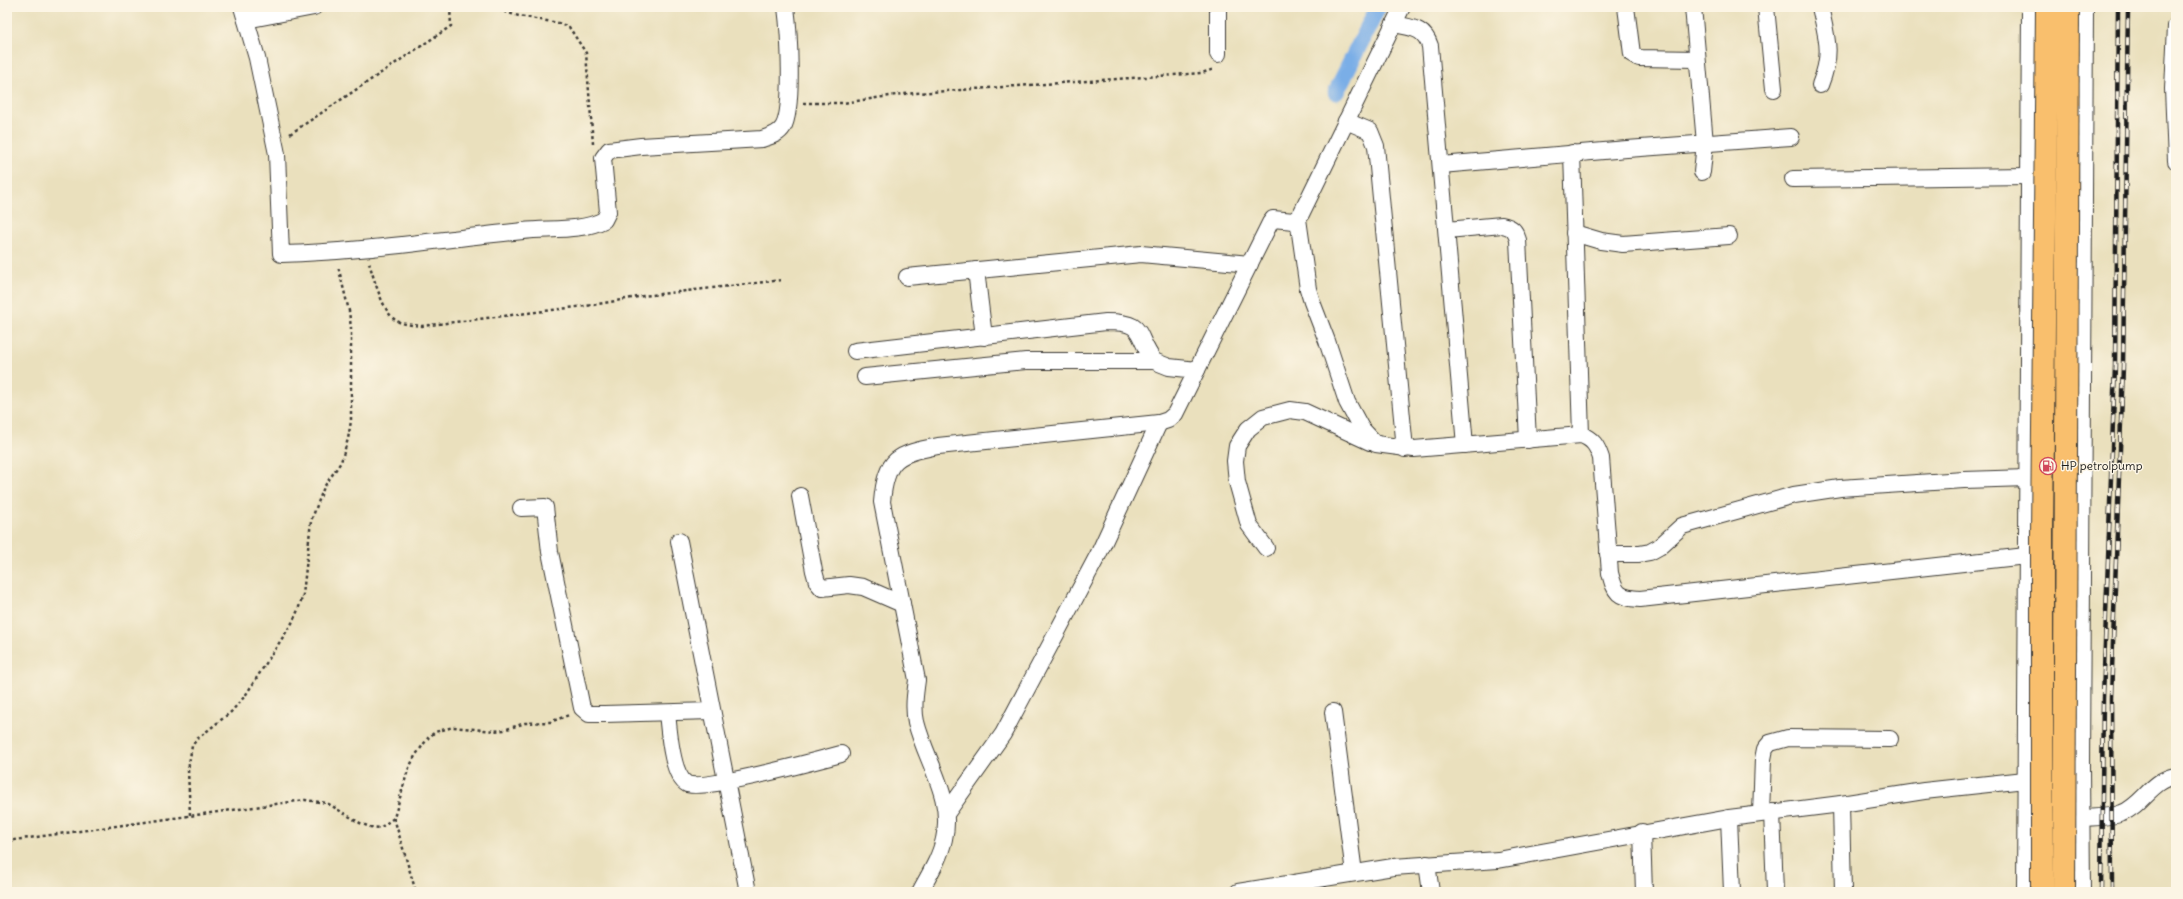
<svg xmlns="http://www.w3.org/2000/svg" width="2183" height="899" font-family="Delius,sans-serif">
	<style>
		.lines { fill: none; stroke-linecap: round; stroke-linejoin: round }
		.canal { stroke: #7aaee7; stroke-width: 17 }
		.minor-casing { stroke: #3b3934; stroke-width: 18 }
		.path { stroke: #3b3934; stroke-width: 2.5; stroke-dasharray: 3 3; stroke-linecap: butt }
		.minor { stroke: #fff; stroke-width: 16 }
		.rail-casing { stroke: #1c1c1c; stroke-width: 4.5 }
		.rail { stroke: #fcf5e5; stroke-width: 3; stroke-dasharray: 9; stroke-linecap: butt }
		.highway-bridge-casing { stroke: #3b3934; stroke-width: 24; stroke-linecap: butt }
		.highway-bridge { stroke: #f9bf6d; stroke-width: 22 }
		.labels { text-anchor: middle; stroke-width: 3; stroke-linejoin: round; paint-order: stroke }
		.poi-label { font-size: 12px; fill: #1c1c1c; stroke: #fcf5e5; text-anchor: start }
	</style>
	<rect width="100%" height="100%" fill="#fcf5e5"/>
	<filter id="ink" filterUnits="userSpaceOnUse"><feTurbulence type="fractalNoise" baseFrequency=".025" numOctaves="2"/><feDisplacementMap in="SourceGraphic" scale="8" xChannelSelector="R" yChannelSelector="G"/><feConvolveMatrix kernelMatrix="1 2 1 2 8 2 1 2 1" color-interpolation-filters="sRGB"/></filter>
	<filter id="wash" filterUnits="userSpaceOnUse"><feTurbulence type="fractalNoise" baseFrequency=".012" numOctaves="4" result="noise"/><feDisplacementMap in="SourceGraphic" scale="16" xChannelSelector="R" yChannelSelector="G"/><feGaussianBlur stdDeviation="0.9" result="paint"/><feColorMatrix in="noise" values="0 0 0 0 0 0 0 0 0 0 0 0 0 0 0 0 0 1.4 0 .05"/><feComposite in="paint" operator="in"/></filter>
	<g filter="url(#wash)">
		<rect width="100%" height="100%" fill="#eae0bd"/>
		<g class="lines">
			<path class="canal" d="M1336,92L1378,7"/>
		</g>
	</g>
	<g filter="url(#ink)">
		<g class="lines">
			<g class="minor-casing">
				<g id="minor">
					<path d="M242,7L257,58L277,154L281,254C362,252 443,239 523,231C550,228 580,232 604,220L608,212L603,158L609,150L641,146L762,139C770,136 778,135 783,127C794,109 789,30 786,7"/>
					<path d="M1626,7L1632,54L1639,58L1697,59"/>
					<path d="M1693,7L1705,143L1702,172"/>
					<path d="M1766,7L1774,89"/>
					<path d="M246,20L314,7"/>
					<path d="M1394,24C1411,28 1424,27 1430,46L1465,445"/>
					<path d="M2176,26L2173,89L2176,161"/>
					<path d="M1218,54V7"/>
					<path d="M1820,85C1833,53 1827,39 1820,7"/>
					<path d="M1346,121L1370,131L1376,146L1405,449"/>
					<path d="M1572,153L1581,435"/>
					<path d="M1441,165L1627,149L1791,137"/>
					<path d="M1793,179L2029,176"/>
					<path d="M1298,219L1308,289L1312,302L1327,341L1347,402L1361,428L1376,444L1414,449L1581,435C1593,439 1597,446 1601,458L1610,573C1615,593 1618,598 1640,599L2026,556"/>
					<path d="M1447,230L1502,225C1512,227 1515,230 1518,240L1528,440"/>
					<path d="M1574,233L1601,241L1623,244L1729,236"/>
					<path d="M976,270L984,337"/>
					<path d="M907,277L1141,254L1250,264"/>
					<path d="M855,351L1106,322C1147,322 1134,334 1154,361L1169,367L1197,370"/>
					<path d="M865,377L1026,361H1154"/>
					<path d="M800,496L814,571L817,582L822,588L849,585L863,587L902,604"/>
					<path d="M521,508L545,507L550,552L582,708L589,714H604L712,711"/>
					<path d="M679,541L748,892"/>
					<path d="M1266,548L1249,525L1237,482L1235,461L1237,446L1248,429L1263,417L1290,410L1305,412L1370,442"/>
					<path d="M1608,554H1639L1650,552L1659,547L1682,526L1794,495L1840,488L1964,480L2027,478"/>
					<path d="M1333,712L1354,873"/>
					<path d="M667,713C669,729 671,775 687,784C700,792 819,760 841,754"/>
					<path d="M1841,804L1843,892"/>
					<path d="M1772,812L1775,892"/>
					<path d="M1761,813L1763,759L1765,749L1770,743L1788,738L1890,739"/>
					<path d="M946,814L1003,734L1098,555L1159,423"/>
					<path d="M1729,818L1732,892"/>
					<path d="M2082,818C2094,817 2110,818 2122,813C2143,805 2151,780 2176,776"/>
					<path d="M1642,832L1644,892"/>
					<path d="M1427,864L1431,892"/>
					<path d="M920,892C929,875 940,858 944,839C954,797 926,762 916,722C913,708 915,694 917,680L882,502C886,457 898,454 938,446L1159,423L1168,420L1175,414L1270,223L1273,219L1294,221L1301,214L1402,7"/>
					<path d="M1238,892L1393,867L1498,860L1729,818L1841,804L1924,791L2025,780"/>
					<path d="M2025,892L2030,7"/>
					<path d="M2082,892L2081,767L2085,7"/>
				</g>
			</g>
			<g class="path">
				<path d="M487,7L519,16L558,23L569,27L586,53L593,144"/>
				<path d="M803,103H843L903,94L1202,73L1214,69"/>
				<path d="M290,134L451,26L450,7"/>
				<path d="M369,263C374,278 383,314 397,321C404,325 414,325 422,326L593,305L643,296L782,280"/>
				<path d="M190,815L188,770L192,746L197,739L231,712L245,696L292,623L298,610L303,595L311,521L324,487L341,462L348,439L351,421V328L349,311L338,266"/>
				<path d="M394,818L416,892"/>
				<path d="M7,841L305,800L327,803L360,823L370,827L380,828L394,818L408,770L415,756L428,738L435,732L453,727L494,731L504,730L525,723L550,722L569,715"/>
			</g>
			<use href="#minor" class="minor"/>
			<g class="rail-casing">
				<g id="rail">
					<path d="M2101,892L2103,698L2115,366L2118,7"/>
					<path d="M2112,892L2111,698L2123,366L2128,7"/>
				</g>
			</g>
			<use href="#rail" class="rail"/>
			<g class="highway-bridge-casing">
				<g id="highway-bridge">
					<path d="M2042,892V534L2047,7"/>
					<path d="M2064,892L2068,7"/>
				</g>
			</g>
			<use href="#highway-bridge" class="highway-bridge"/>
		</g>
	</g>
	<defs>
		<g id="fuel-ring" transform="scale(0.9)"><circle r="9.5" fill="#fcf5e5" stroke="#d1495b" stroke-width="1.5"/><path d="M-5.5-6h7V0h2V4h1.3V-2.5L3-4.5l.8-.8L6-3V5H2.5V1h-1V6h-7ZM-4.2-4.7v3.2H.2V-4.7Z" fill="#d1495b"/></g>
	</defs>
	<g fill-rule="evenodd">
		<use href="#fuel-ring" x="2048" y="466"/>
	</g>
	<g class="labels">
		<g class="poi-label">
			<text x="2061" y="470">HP petrolpump</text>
		</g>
	</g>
	<rect width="2183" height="899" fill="none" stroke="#fcf5e5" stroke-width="24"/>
</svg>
